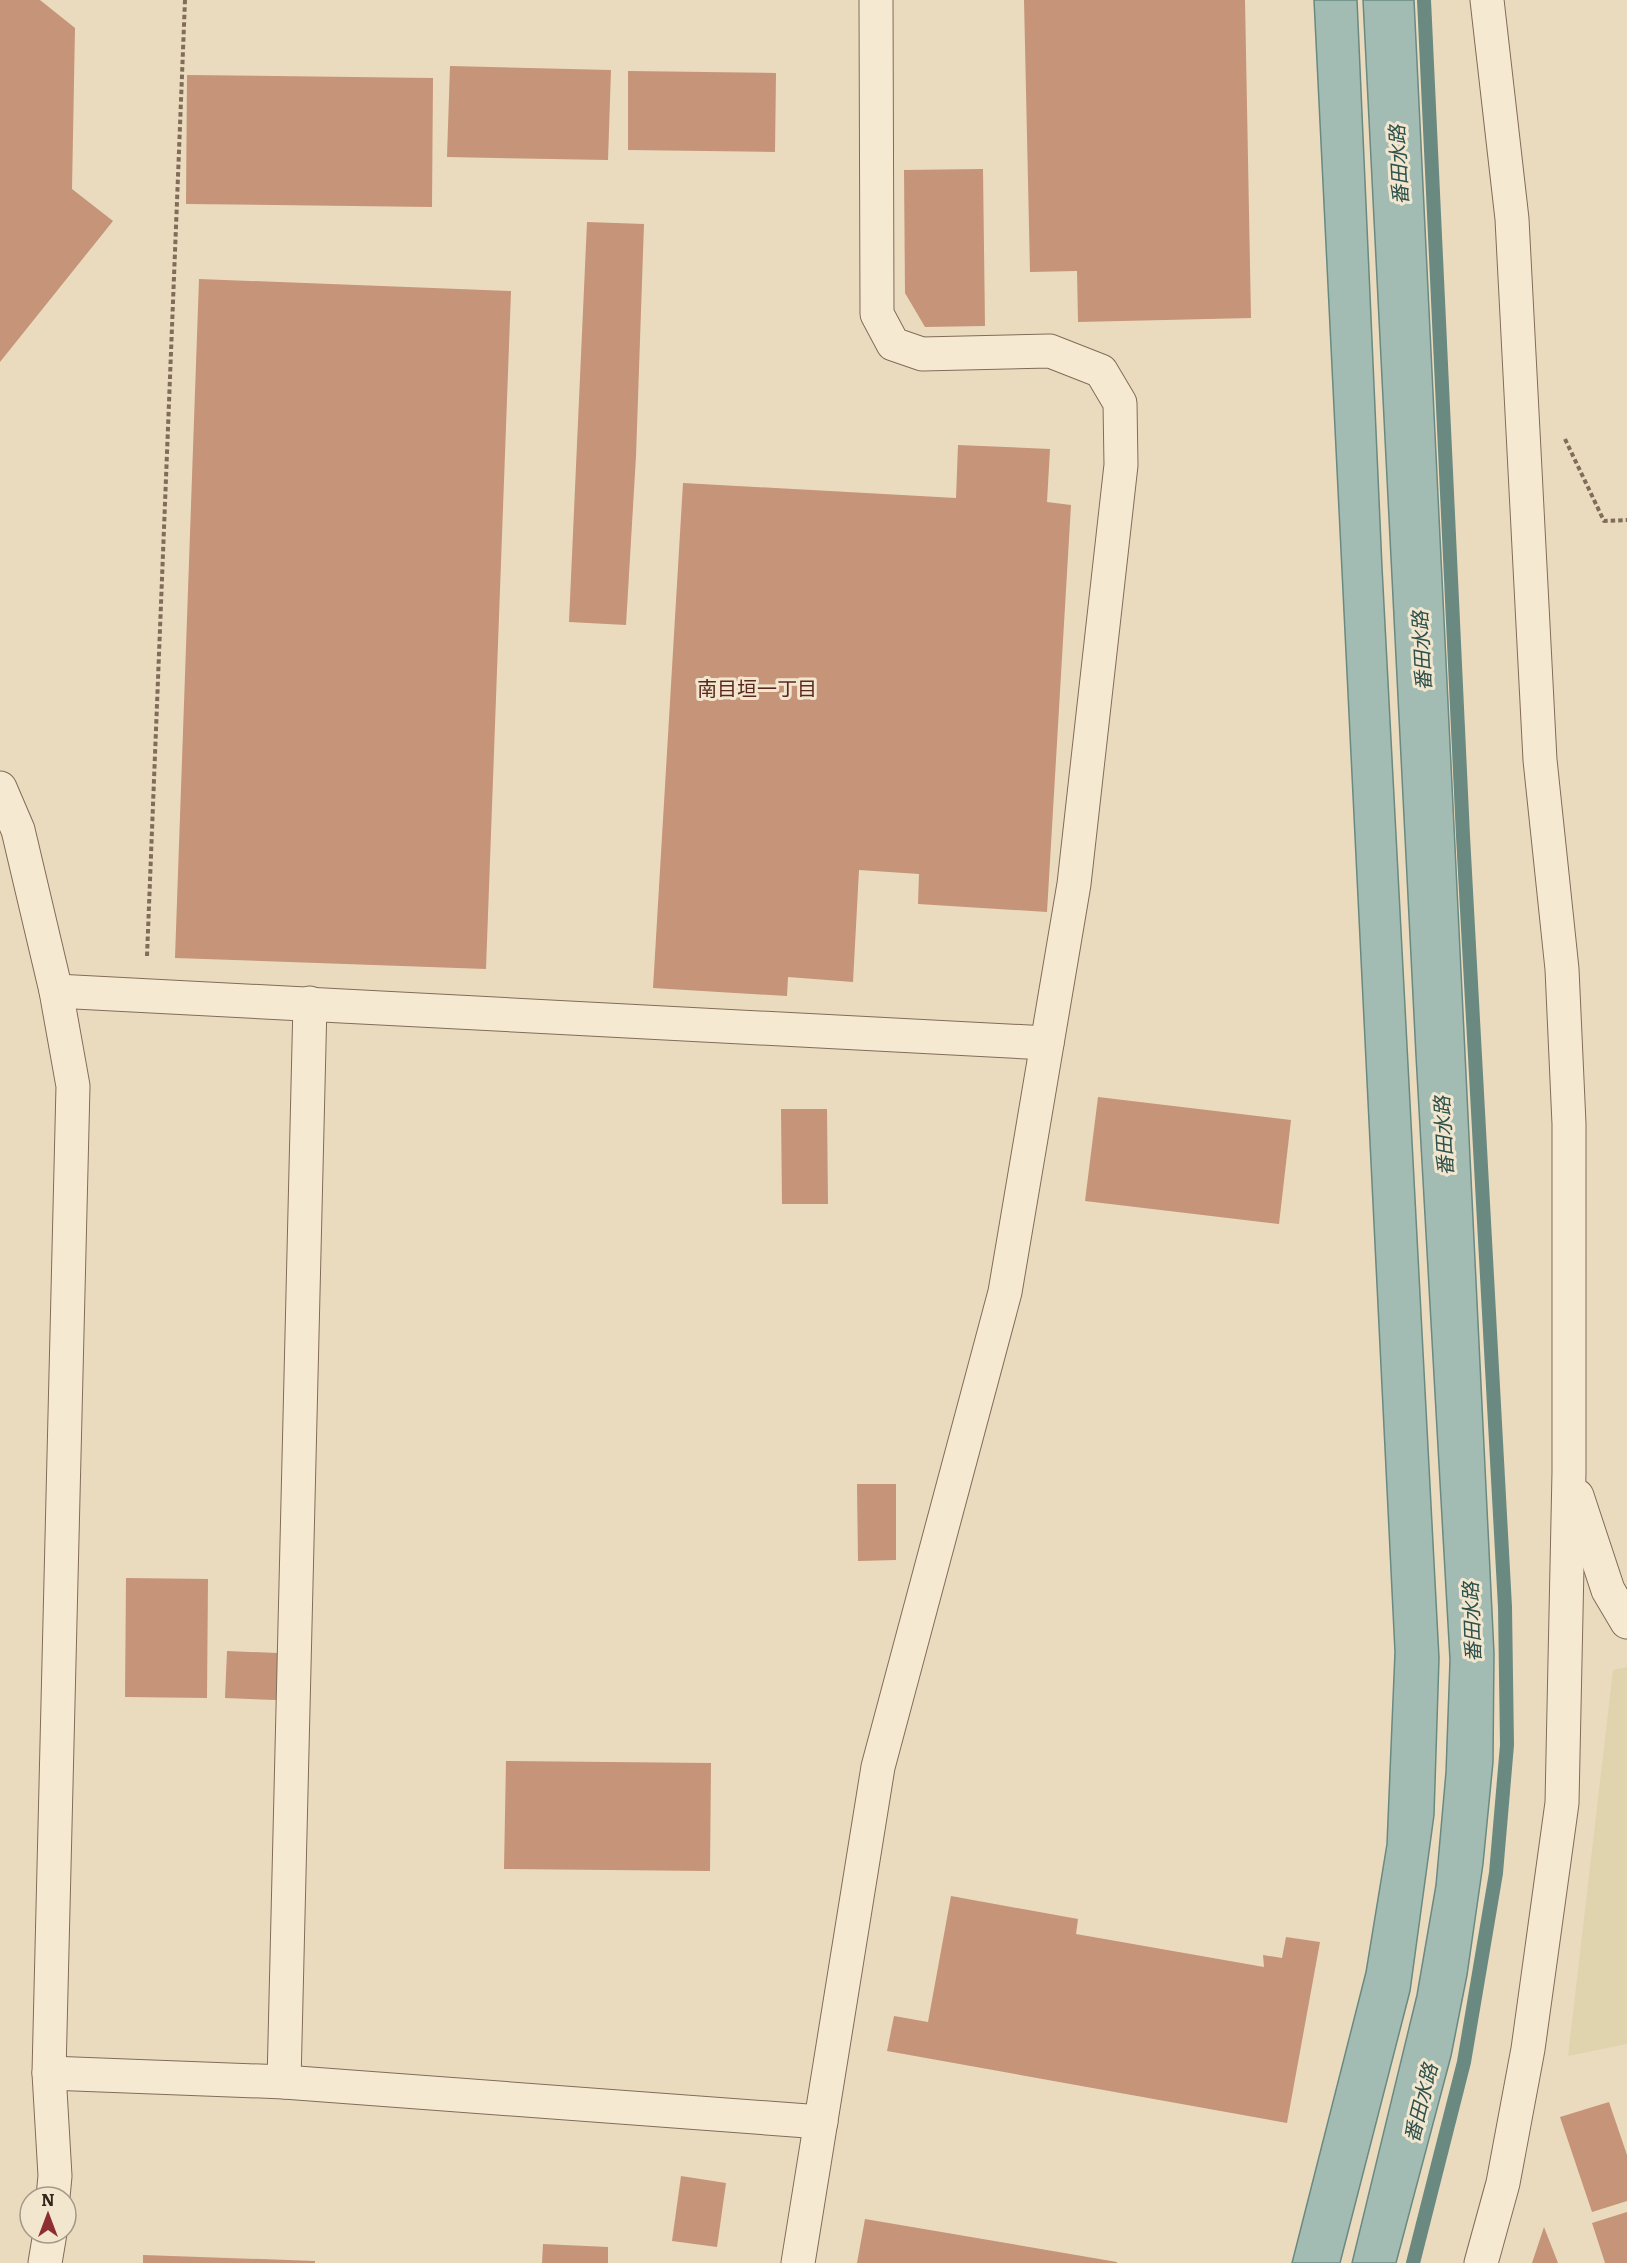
<svg xmlns="http://www.w3.org/2000/svg" width="1627" height="2263" font-family="Literata,'Noto Sans JP',serif">
	<style>
		.farmland { fill: #dfd4ad }
		.water { fill: #a2bcb3; stroke: #6a8980; stroke-width: 1.5 }
		.lines { fill: none; stroke-linecap: round; stroke-linejoin: round }
		.stream { stroke: #6a8980; stroke-width: 14 }
		.building { fill: #c69478 }
		.minor-casing { stroke: #816c59; stroke-width: 35 }
		.tertiary-casing { stroke: #816c59; stroke-width: 35 }
		.path { stroke: #816c59; stroke-width: 4; stroke-dasharray: 4.5 3; stroke-linecap: butt }
		.minor { stroke: #f6e9d2; stroke-width: 33 }
		.tertiary { stroke: #f6e9d2; stroke-width: 33 }
		.labels { text-anchor: middle; stroke-width: 6; stroke-linejoin: round; paint-order: stroke }
		.water-label { font-size: 20px; font-style: italic; fill: #2d514c; stroke: #f2e6ce }
		.neighbourhood-label { font-size: 20px; fill: #5b281f; stroke: #f2e6ce }
	</style>
	<rect width="100%" height="100%" fill="#eadbbf"/>
	<path class="farmland" d="M1627,1667V2044L1568,2056L1613,1670Z"/>
	<g class="water">
		<path d="M1314,0H1357L1382,567L1439,1658L1434,1815L1410,1991L1340,2263H1292L1366,1972L1387,1844L1395,1652Z"/>
		<path d="M1363,0H1414L1494,1653L1493,1762L1483,1864L1467,1975L1451,2056L1396,2263H1352L1417,1995L1436,1885L1446,1772L1450,1660L1416,1056Z"/>
	</g>
	<g class="lines">
		<path class="stream" d="M1413,2263L1464,2062L1496,1873L1507,1745L1505,1607L1463,836L1424,0"/>
	</g>
	<g class="building">
		<path d="M0,0H40L75,28L72,189L113,221L0,362Z"/>
		<path d="M1024,0H1245L1251,318L1078,322L1077,271L1030,272Z"/>
		<path d="M450,66L611,70L608,160L447,157Z"/>
		<path d="M628,71L776,73L775,152L628,150Z"/>
		<path d="M187,75L433,78L432,207L186,204Z"/>
		<path d="M983,169L985,326L925,327L905,293L904,170Z"/>
		<path d="M587,222L644,224L636,456L626,625L569,622Z"/>
		<path d="M199,279L511,291L486,969L175,958Z"/>
		<path d="M958,445L1050,449L1047,502L1071,505L1047,912L918,904L919,874L859,870L853,982L788,977L787,996L653,988L683,483L956,498Z"/>
		<path d="M1098,1097L1291,1120L1279,1224L1085,1201Z"/>
		<path d="M781,1109H827L828,1204H782Z"/>
		<path d="M857,1484H896V1560L858,1561Z"/>
		<path d="M126,1578L208,1579L207,1698L125,1697Z"/>
		<path d="M227,1651L278,1653L276,1700L225,1698Z"/>
		<path d="M506,1761L711,1763L710,1871L504,1869Z"/>
		<path d="M951,1896L1078,1919L1076,1934L1264,1967L1263,1955L1282,1958L1286,1937L1320,1942L1287,2123L887,2051L894,2016L928,2022Z"/>
		<path d="M1609,2102L1627,2155V2201L1592,2212L1560,2117Z"/>
		<path d="M681,2176L726,2183L717,2247L672,2241Z"/>
		<path d="M1627,2212V2263H1605L1592,2223Z"/>
		<path d="M865,2219L1117,2262V2263H857Z"/>
		<path d="M1544,2227L1558,2263H1532Z"/>
		<path d="M543,2244L608,2247V2263H542Z"/>
		<path d="M143,2255L315,2261V2263H143Z"/>
	</g>
	<g class="lines">
		<g class="minor-casing">
			<g id="minor">
				<path d="M56,991L1047,1043"/>
				<path d="M1577,1496L1608,1590L1627,1622"/>
				<path d="M49,2073L284,2082L821,2122"/>
				<path d="M284,2082L310,1003"/>
				<path d="M1481,2263L1503,2183L1528,2049L1562,1803L1569,1472V1124L1562,969L1540,760L1512,219L1487,0"/>
			</g>
		</g>
		<g class="tertiary-casing">
			<g id="tertiary">
				<path d="M0,788L18,830L56,991L73,1086L49,2073L55,2176L53,2197"/>
				<path d="M45,2263L50,2233"/>
				<path d="M798,2263L878,1767L1005,1292L1074,884L1121,465L1120,403L1101,371L1050,351L922,354L893,344L877,314L876,0"/>
			</g>
		</g>
		<g class="path">
			<path d="M1565,439L1604,521L1627,520"/>
			<path d="M147,956L185,0"/>
		</g>
		<use href="#minor" class="minor"/>
		<use href="#tertiary" class="tertiary"/>
	</g>
	<g class="labels">
		<g class="water-label">
			<text transform="translate(1399 165) rotate(-93)" y="7">番田水路</text>
			<text transform="translate(1422 651) rotate(-93)" y="7">番田水路</text>
			<text transform="translate(1444 1136) rotate(-93)" y="7">番田水路</text>
			<text transform="translate(1472 1622) rotate(-92)" y="7">番田水路</text>
			<text transform="translate(1421 2103) rotate(-76)" y="7">番田水路</text>
		</g>
		<g class="neighbourhood-label">
			<text x="757" y="696">南目垣一丁目</text>
		</g>
	</g>
	<g transform="translate(48 2215)"><circle r="28" fill="#f2e6ce" stroke="#a59987" stroke-width="1.5"/>
	<path d="M0-4.5L10 22L0 15L-10 22Z" fill="#8c2e33"/>
	<text y="-9" font-size="16" font-weight="bold" text-anchor="middle" fill="#32261c">N</text>
	</g>
</svg>
